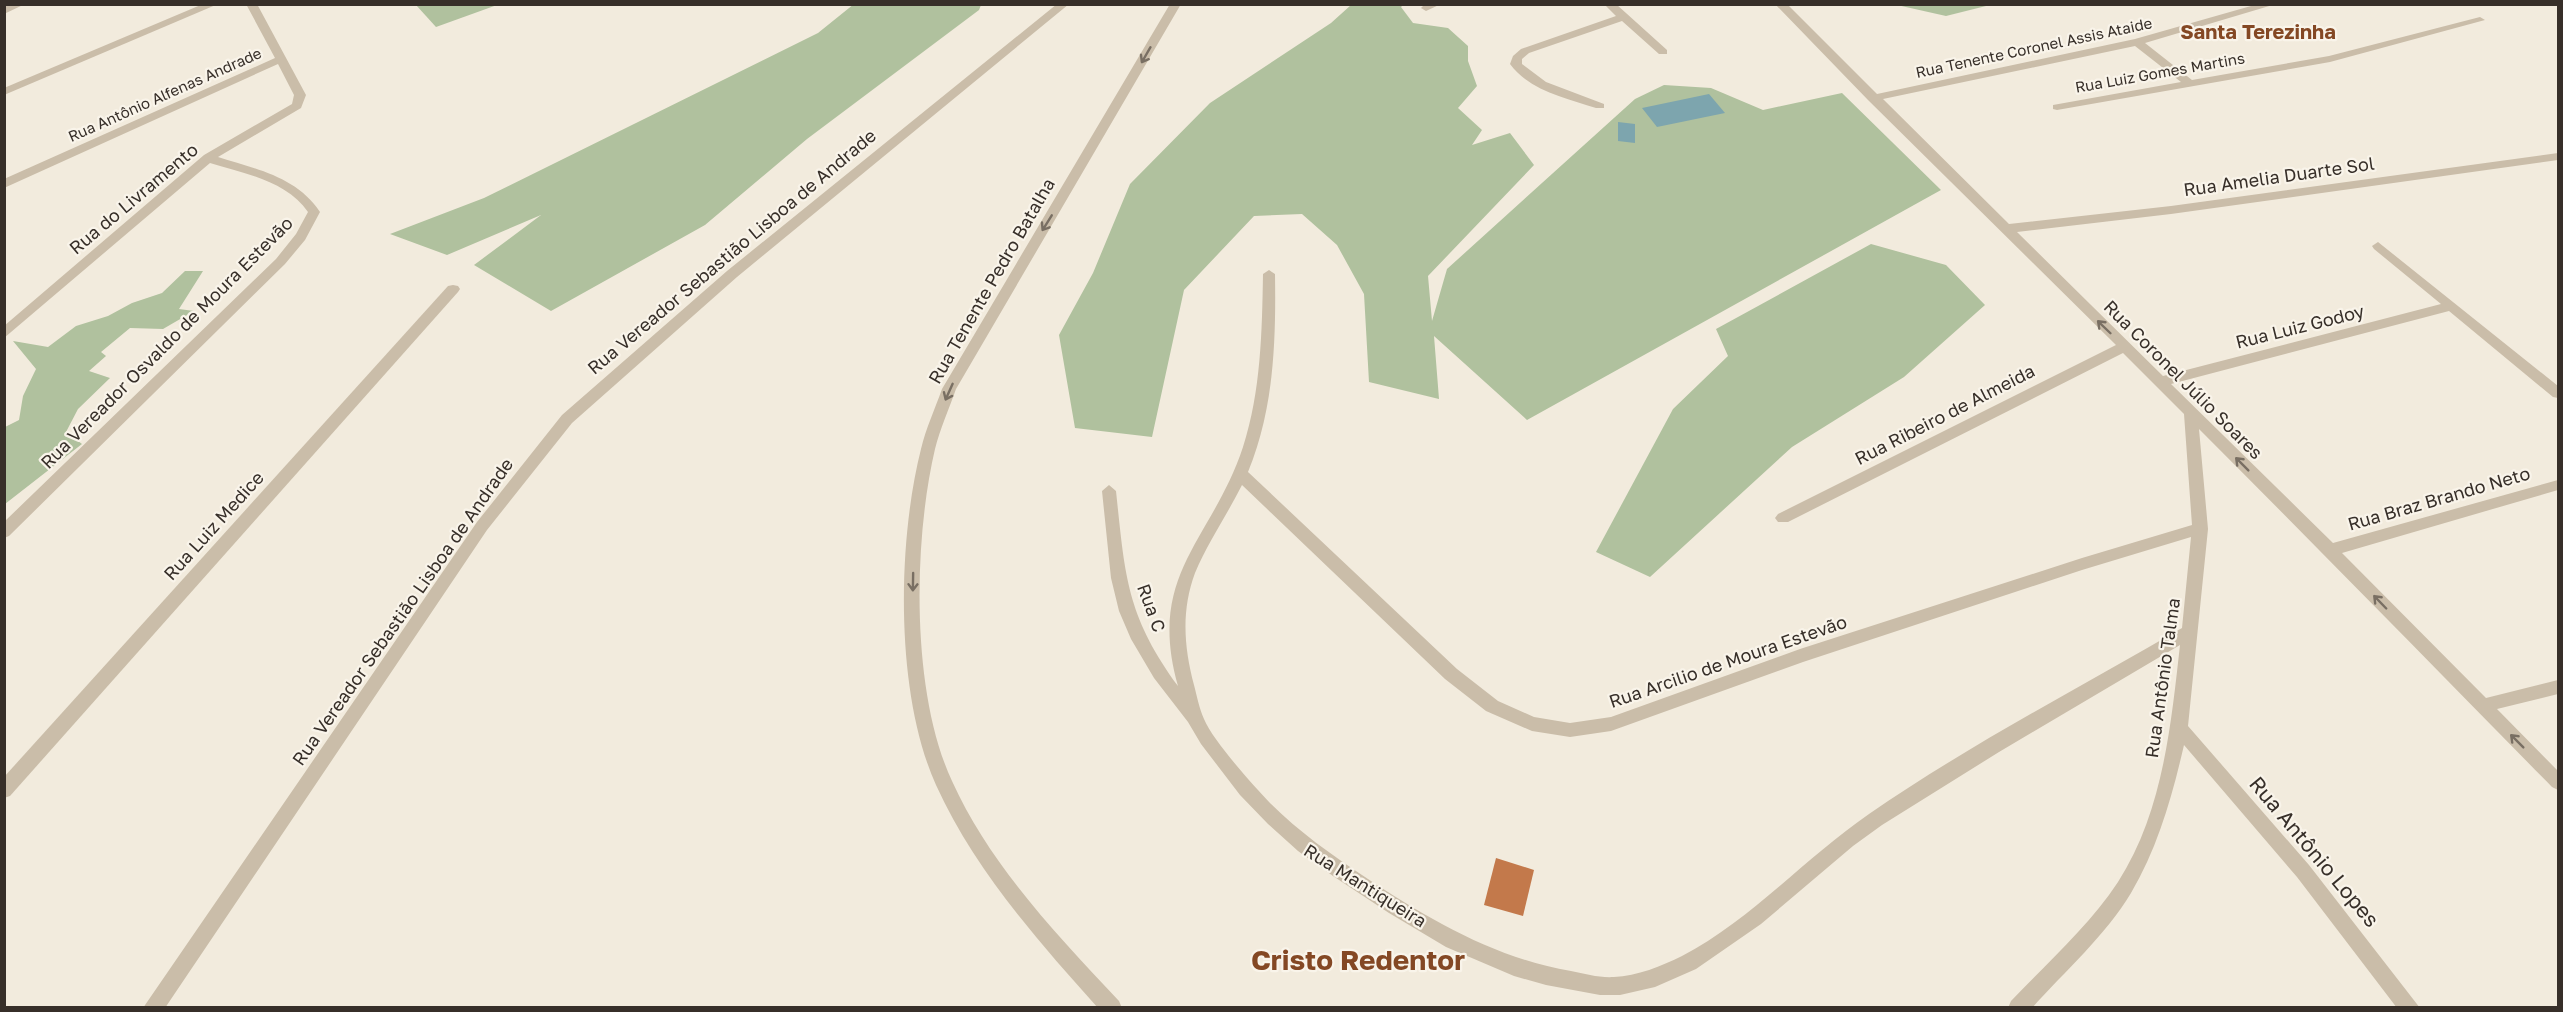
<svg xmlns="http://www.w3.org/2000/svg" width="2563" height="1012" font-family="'Golos Text',sans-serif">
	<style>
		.green { fill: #b0c19e }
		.water { fill: #7da5ae }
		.building { fill: #c3794b }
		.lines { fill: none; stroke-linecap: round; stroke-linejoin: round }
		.minor { fill: #cabda9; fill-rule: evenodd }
		.oneway { stroke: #796f63 }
		.labels { text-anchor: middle; stroke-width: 4.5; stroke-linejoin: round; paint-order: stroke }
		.far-street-label { font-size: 15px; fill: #372f29; stroke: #f9f4ea }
		.street-label { font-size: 18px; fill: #372f29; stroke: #f9f4ea }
		.far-district-label { font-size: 20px; font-weight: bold; fill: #844824; stroke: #f9f4ea }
		.near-street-label { font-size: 21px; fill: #372f29; stroke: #f9f4ea }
		.near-district-label { font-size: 28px; font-weight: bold; fill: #844824; stroke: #f9f4ea }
	</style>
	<rect width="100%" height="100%" fill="#f2ebdd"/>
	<g class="green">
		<path d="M854,4L981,5L979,10L807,139L705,225L551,311L474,265L541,215L447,255L390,234L484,198L818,33Z"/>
		<path d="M416,5H497L436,27Z"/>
		<path d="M1351,5H1403L1401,7L1413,23L1448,28L1468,46V61L1477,86L1458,108L1482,130L1472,145L1510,133L1534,165L1428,276L1432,321L1447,269L1635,99L1664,85L1711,88L1763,110L1842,93L1941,190L1527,420L1434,336L1439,399L1369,382L1364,294L1337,245L1302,214L1254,216L1184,290L1152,437L1075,428L1059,335L1093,273L1130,184L1210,103L1331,23Z"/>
		<path d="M1897,5H1990L1946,16Z"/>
		<path d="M1871,244L1946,265L1985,305L1904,377L1792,447L1650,577L1596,552L1673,409L1728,356L1716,329Z"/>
		<path d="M185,271H203L179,309L194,311L163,329L130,328L101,352L106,356L89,371L110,378L78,409L66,432L82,444L5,504V427L19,420L23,396L36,369L13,341L48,347L76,326L108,316L132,303L162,293Z"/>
	</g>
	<g class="water">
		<path d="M1709,94L1725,113L1657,127L1642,108Z"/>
		<path d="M1618,122L1635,124V143L1618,141Z"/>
	</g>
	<path class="building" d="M1496,858L1534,870L1523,916L1484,905Z"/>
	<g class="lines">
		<g class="minor">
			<path d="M10,4H25L4,14V7Z"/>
			<path d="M203,4H218L4,95V88Z"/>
			<path d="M246,4H257L306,95L301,108L218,157C256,169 297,177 320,212L305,240L285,264L9,536L4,538V522L276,259L296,234L308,212C287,181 243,173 210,163L4,338V326L204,155L292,104L294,95L278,64L4,188V179L275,58Z"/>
			<path d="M1057,4H1069L737,277L572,423L487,530L165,1008H143L477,522L562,415L727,271Z"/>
			<path d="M1170,4H1181L956,389C949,409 940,429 935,449C913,543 911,693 952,781C990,865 1057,935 1119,1001L1122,1008H1098C1037,940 974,869 936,785C895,694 897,544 921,449C926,428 935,409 942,389Z"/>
			<path d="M1425,4H1441L1426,11L1421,8Z"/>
			<path d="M1604,4H1616L1667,50V54H1659L1622,21L1529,53L1522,59V64L1546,82L1604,104V108H1596C1566,98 1530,91 1510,64L1513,56L1521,49L1616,16Z"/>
			<path d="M1775,4H1787L1877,94L2135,39L2258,4H2276L2145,43L2192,80L2329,56L2480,17L2485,20L2330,62L2057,110L2053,109V105L2181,82L2135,46L1883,99L2009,224L2171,206L2558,153V160L2171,214L2017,232L2163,376L2441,304L2374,249L2372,246L2378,242L2558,386V398L2553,397L2449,311L2171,384L2333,543L2558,480V490L2342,553L2486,698L2558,680V694L2497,709L2558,771V790L2552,787C2435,668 2318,548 2199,429L2208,529L2188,726L2309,865L2420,1008H2397L2297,877L2184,745C2172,797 2158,847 2131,893C2106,935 2065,971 2032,1008H2008L2011,1001C2047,963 2089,926 2118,882C2163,812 2171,725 2180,645L1999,752L1882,825L1853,846L1761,924L1696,969L1655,987L1620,995H1600L1546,985L1514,976L1446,947L1389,913L1333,876L1298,851L1268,824L1240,795L1201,744L1188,722L1154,678L1131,639L1119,611L1111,578L1102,491L1109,485L1116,491C1125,575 1126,615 1178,686C1146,573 1212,541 1243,447C1261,391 1262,332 1263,274L1269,270L1275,274C1276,342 1274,409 1248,472L1457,669L1498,701L1534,717L1570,723L1611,717L1800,649L2082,558L2192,525L2184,414L2123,353L1788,522H1778L1775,518L1778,514L2116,345L1868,100ZM1242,485L1445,679L1486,711L1532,731L1570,737L1611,731L1803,662L2082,570L2191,537L2182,628C2077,689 1969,745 1869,814C1805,858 1751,920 1682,956C1662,966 1637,976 1614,977C1600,978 1585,974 1571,971C1495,958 1430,920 1365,877C1332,855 1299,832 1270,803C1253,785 1213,741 1204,719C1199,708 1197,696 1194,685C1184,647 1181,611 1195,573C1208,542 1227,515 1242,485Z"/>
			<path d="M453,285L458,286L460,289L458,292L10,796L4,798V777L448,286Z"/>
		</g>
	</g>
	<defs><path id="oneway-shaft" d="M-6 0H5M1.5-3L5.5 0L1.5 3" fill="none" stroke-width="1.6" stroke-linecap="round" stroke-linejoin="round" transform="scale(1.5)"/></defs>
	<g class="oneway">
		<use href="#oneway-shaft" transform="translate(1146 55) rotate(120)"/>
		<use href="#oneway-shaft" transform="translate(1047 223) rotate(122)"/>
		<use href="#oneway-shaft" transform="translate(2104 327) rotate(-136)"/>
		<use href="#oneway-shaft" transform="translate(949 392) rotate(114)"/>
		<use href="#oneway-shaft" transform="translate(2242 464) rotate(-135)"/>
		<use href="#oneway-shaft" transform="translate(913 582) rotate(91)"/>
		<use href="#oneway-shaft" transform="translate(2380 602) rotate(-134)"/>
		<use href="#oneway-shaft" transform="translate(2517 741) rotate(-135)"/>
	</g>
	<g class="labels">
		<g class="far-street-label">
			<text transform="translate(2034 48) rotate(-12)" y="5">Rua Tenente Coronel Assis Ataide</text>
			<text transform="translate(2160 73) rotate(-10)" y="5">Rua Luiz Gomes Martins</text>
			<text transform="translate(165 95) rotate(-24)" y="5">Rua Antônio Alfenas Andrade</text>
		</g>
		<g class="street-label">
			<text transform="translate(2279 177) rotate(-8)" y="6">Rua Amelia Duarte Sol</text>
			<text transform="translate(134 199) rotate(-40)" y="6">Rua do Livramento</text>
			<text transform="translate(732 252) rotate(-40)" y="6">Rua Vereador Sebastião Lisboa de Andrade</text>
			<text transform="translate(992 281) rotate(-60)" y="6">Rua Tenente Pedro Batalha</text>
			<text transform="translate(2300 327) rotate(-14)" y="6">Rua Luiz Godoy</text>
			<text transform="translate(167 343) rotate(-45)" y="6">Rua Vereador Osvaldo de Moura Estevão</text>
			<text transform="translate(2183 380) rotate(45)" y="6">Rua Coronel Júlio Soares</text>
			<text transform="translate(1945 415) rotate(-27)" y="6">Rua Ribeiro de Almeida</text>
			<text transform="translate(2439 499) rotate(-16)" y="6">Rua Braz Brando Neto</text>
			<text transform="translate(214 526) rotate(-48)" y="6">Rua Luiz Medice</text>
			<text transform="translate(1151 608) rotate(70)" y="6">Rua C</text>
			<text transform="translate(403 612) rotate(-55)" y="6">Rua Vereador Sebastião Lisboa de Andrade</text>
			<text transform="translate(1728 662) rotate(-19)" y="6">Rua Arcilio de Moura Estevão</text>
			<text transform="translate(2163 678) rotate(-82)" y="6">Rua Antônio Talma</text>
			<text transform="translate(1365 886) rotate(32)" y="6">Rua Mantiqueira</text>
		</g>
		<g class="far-district-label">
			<text x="2258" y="39">Santa Terezinha</text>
		</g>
		<g class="near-street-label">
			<text transform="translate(2314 852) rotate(50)" y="7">Rua Antônio Lopes</text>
		</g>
		<g class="near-district-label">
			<text x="1358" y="970">Cristo Redentor</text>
		</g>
	</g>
	<rect width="2563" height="1012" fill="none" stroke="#372f29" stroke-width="12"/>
</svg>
